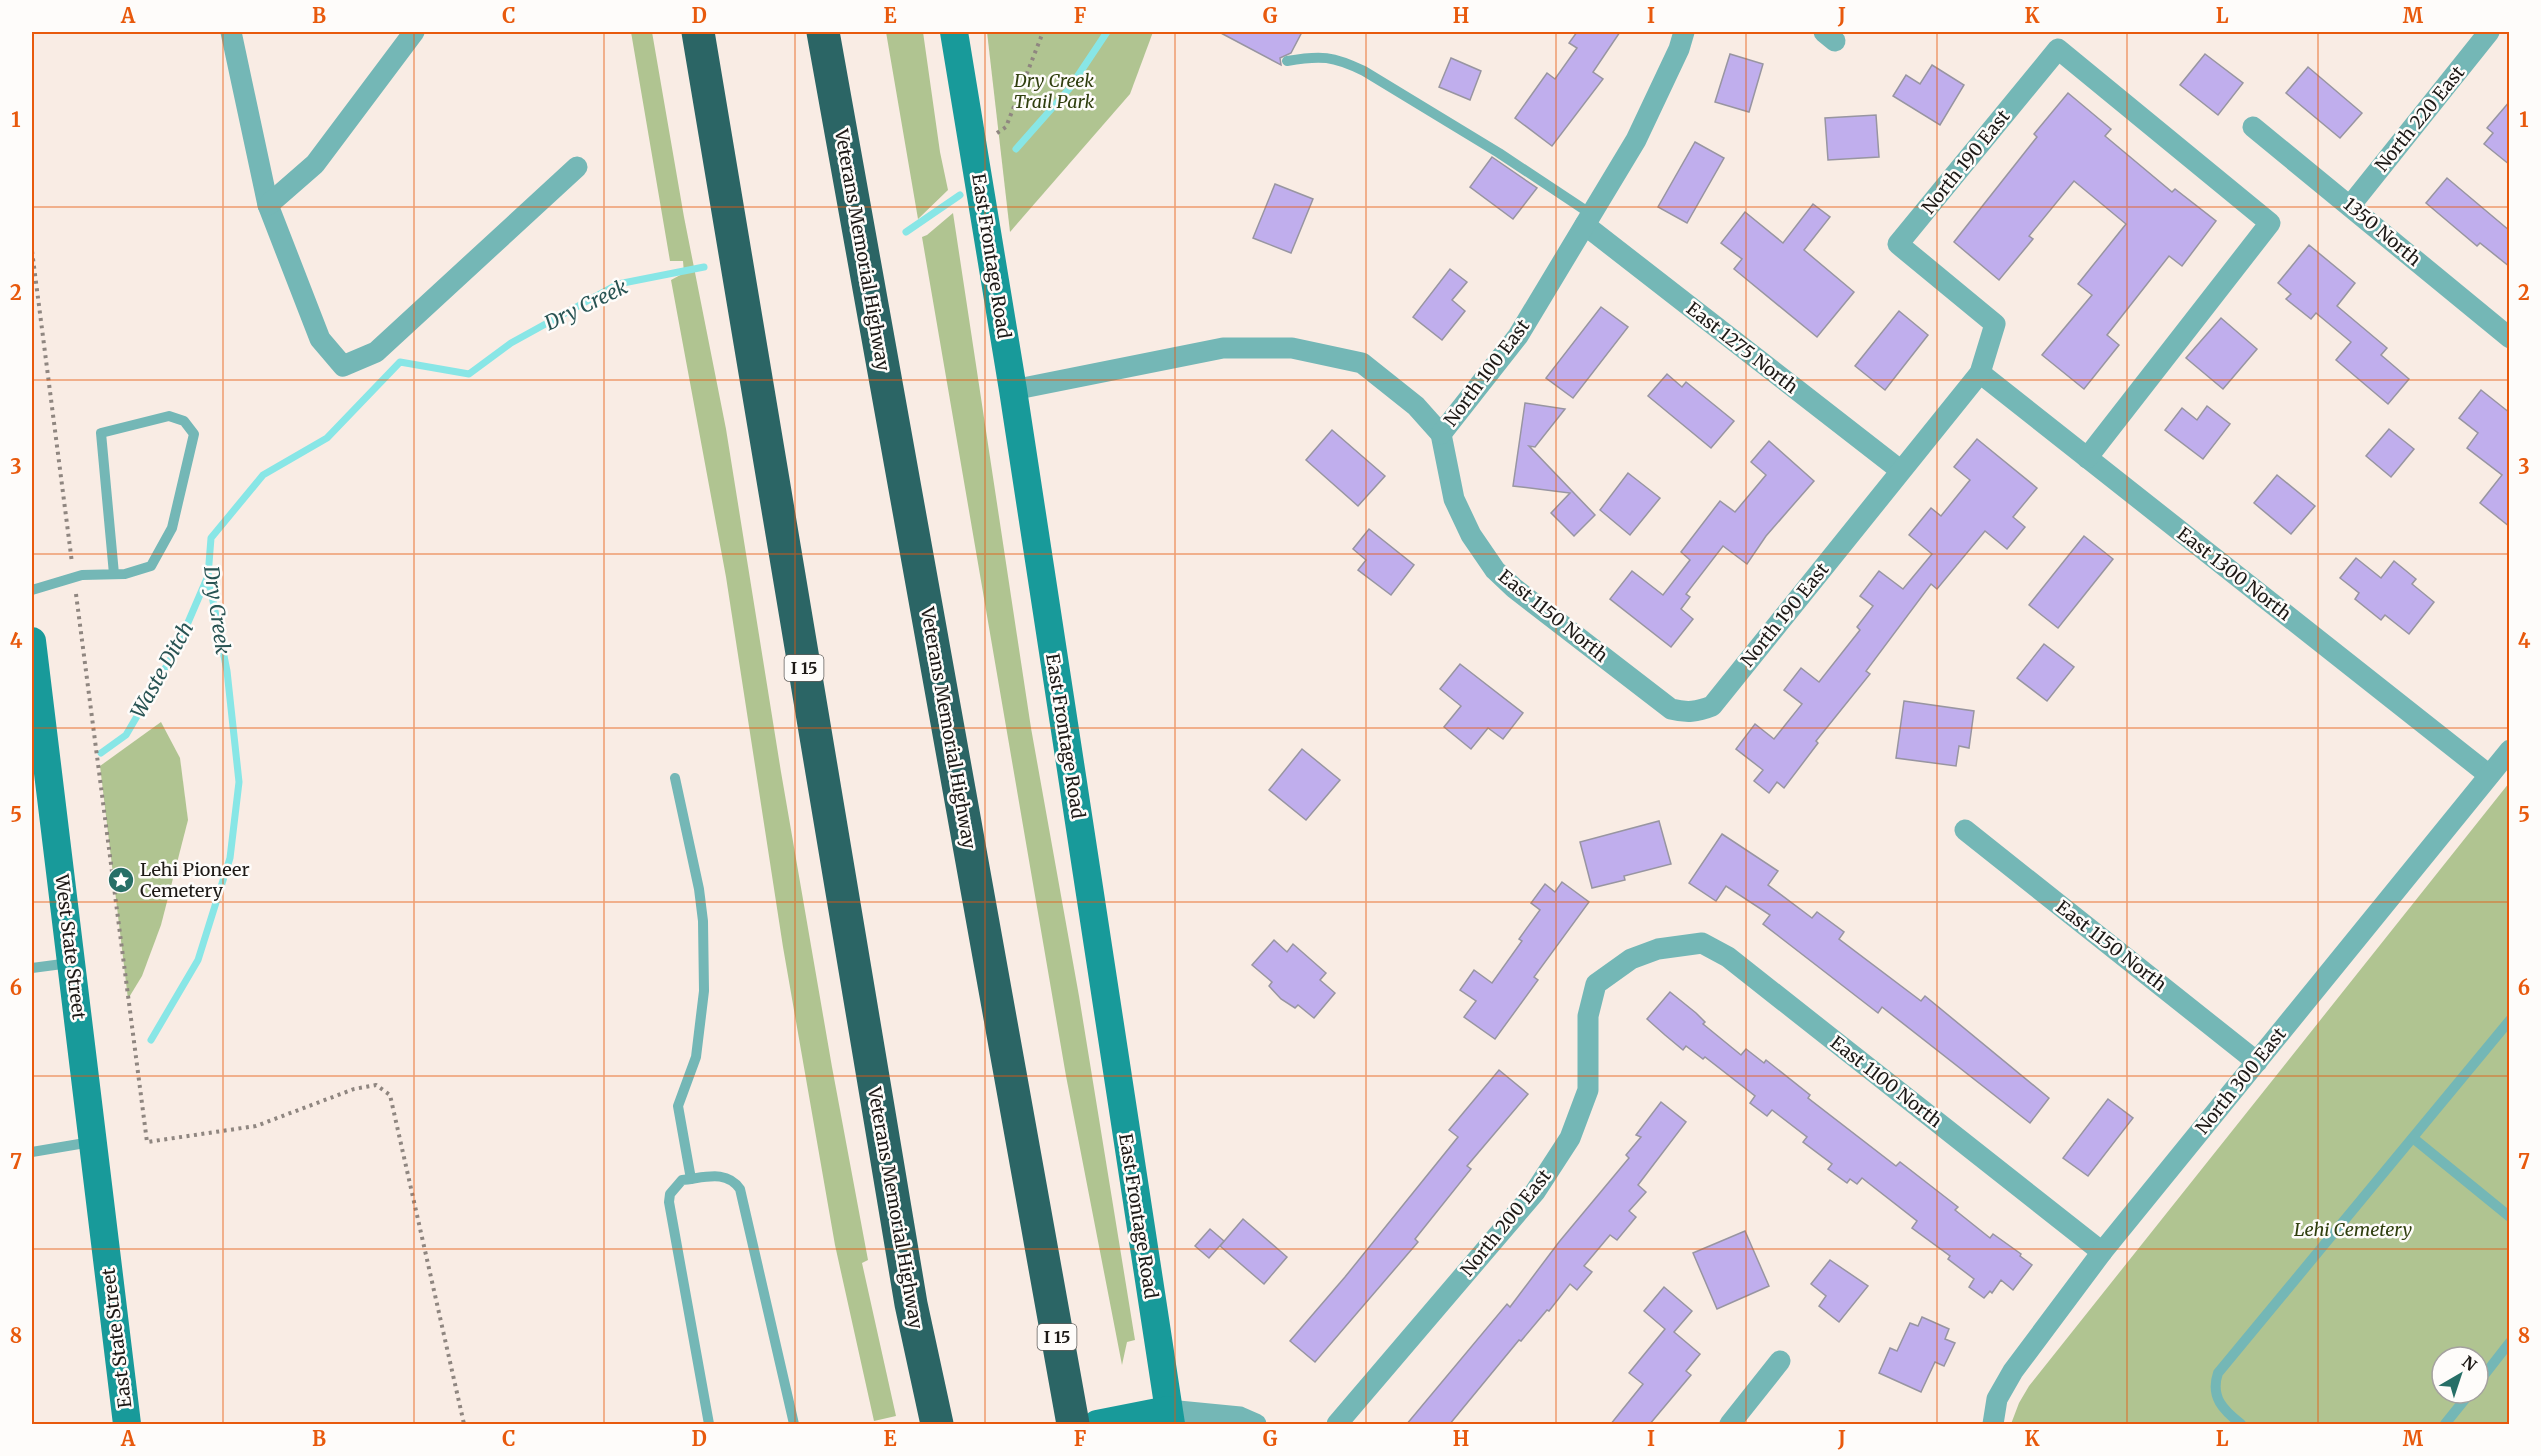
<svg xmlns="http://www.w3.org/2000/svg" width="2541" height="1456" font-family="Merriweather,serif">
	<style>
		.green { fill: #b0c491; fill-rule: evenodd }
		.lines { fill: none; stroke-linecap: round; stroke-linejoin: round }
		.stream { stroke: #88e6e6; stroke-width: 7 }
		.building { fill: #c0aeed; stroke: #9895a1; stroke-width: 1.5 }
		.path { stroke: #8f8680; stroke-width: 4; stroke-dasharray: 3 4.5; stroke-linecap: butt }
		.lane { stroke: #74b7b6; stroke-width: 10 }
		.street { stroke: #74b7b6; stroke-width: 21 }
		.secondary { stroke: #189a9a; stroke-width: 28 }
		.highway { stroke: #2b6565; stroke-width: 33 }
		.grid { fill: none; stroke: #e8590c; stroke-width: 1.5; stroke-opacity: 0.55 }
		.labels { text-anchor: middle; stroke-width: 5; stroke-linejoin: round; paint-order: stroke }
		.shield { fill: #fefcfa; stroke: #605d5a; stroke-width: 1.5 }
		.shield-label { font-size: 16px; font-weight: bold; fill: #1d1916 }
		.park-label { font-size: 18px; font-style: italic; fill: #303f0f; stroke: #fefcfa }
		.street-label { font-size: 18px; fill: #1d1916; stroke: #fefcfa }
		.poi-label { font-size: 18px; fill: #1d1916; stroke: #fefcfa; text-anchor: start }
		.water-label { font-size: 20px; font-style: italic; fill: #285353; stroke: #fefcfa }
		.neatline { fill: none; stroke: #e8590c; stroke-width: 2 }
		.grid-label { font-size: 20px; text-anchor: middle; font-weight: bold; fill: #e8590c }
	</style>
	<rect width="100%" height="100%" fill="#f9ece4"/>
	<g class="green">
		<path d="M631,32H652L684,217L726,429L781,772L832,1067L868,1260L862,1263L896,1416L874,1421L835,1245L783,947L726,577L671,280L684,273L683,261H670Z"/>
		<path d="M886,32H923L940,152L948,190L918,219Z"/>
		<path d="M987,32H1153L1130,94L1010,232Z"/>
		<path d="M953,213L1031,728L1079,996L1135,1340L1127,1342L1122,1365L1066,1076L922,237L927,235Z"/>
		<path d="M161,722L180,758L188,820L161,925L142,976L128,999L100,766Z"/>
		<path d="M2509,783V1424H2011L2019,1403L2029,1386ZM2442,1357H2478V1393H2442Z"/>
	</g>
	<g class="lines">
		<g class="stream">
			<path d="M1016,149L1069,89L1107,32"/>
			<path d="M906,232L960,195"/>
			<path d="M101,753L126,735L177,648L208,576"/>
			<path d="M151,1040L198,960L230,858L239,782L227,671L208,576L211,538L263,475L327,438L400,362L469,374L511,343L618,284L704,267"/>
		</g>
	</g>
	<g class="building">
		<path d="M1219,32H1302L1291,53L1280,58L1281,65Z"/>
		<path d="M1577,32H1620L1593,72L1603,79L1552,146L1515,118L1547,73L1555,79L1577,48L1569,43Z"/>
		<path d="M1730,54L1763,64L1749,112L1715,102Z"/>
		<path d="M2205,54L2243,83L2218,115L2180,85Z"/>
		<path d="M1451,58L1481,71L1470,100L1439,87Z"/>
		<path d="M1932,65L1964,85L1940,125L1893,96L1906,75L1920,84Z"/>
		<path d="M2308,67L2362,113L2340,138L2286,93Z"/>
		<path d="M2068,93L2111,129L2105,136L2172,192L2175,189L2216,221L2182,266L2169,256L2107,335L2119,345L2084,389L2042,355L2092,295L2078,284L2126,224L2074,181L2029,236L2033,239L1999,280L1954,242L2037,137L2034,134Z"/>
		<path d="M2510,101V165L2484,144L2493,133L2487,128Z"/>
		<path d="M1876,115L1879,157L1828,160L1825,118Z"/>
		<path d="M1695,142L1724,158L1687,223L1658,207Z"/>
		<path d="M1492,157L1537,188L1513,219L1470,187Z"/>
		<path d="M2447,178L2510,231V267L2480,243L2477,246L2426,203Z"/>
		<path d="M1275,184L1313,199L1291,253L1253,238Z"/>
		<path d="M1813,204L1830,217L1804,250L1854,292L1817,337L1734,269L1742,259L1721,243L1745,212L1783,243Z"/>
		<path d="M2309,245L2355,283L2337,306L2387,348L2381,355L2409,379L2388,404L2336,360L2351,342L2316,313L2311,319L2286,299L2291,294L2278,283Z"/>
		<path d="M1450,269L1467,282L1452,300L1465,311L1442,340L1413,317Z"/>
		<path d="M1601,307L1628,327L1573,398L1546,378Z"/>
		<path d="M1899,311L1928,335L1885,390L1855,366Z"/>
		<path d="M2221,318L2257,349L2223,389L2186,358Z"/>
		<path d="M1667,374L1682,387L1686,382L1734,421L1711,448L1648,396Z"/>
		<path d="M2481,390L2510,413V527L2480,503L2502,475L2467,448L2478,433L2459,418Z"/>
		<path d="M1525,403L1565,409L1535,447L1529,446L1595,515L1574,536L1551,513L1570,493L1513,486Z"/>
		<path d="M2207,406L2230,424L2203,459L2165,430L2182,408L2197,420Z"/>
		<path d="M2389,429L2414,449L2391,477L2366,456Z"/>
		<path d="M1332,430L1385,476L1358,506L1306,460Z"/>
		<path d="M1977,439L2037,488L2013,517L2025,527L2007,549L1985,531L1937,589L1931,584L1866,671L1870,674L1816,741L1818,743L1784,788L1777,782L1769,793L1754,781L1763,770L1736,749L1755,724L1774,739L1802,704L1784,690L1801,668L1819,682L1860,630L1857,627L1873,606L1860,596L1879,571L1903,589L1932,554L1909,535L1931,508L1941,516L1970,480L1954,467Z"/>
		<path d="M1769,441L1814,481L1766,536L1747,564L1723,546L1686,594L1690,597L1681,609L1693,619L1671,647L1610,599L1632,571L1663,595L1690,560L1681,552L1720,501L1735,512L1766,475L1751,462Z"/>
		<path d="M1628,473L1660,498L1630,535L1600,510Z"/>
		<path d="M2277,475L2315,506L2291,534L2254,503Z"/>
		<path d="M1369,529L1414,565L1391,595L1358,570L1366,560L1353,549Z"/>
		<path d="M2084,536L2113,559L2058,628L2029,605Z"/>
		<path d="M2356,558L2381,578L2394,561L2416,579L2412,584L2434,602L2409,634L2385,615L2381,620L2355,599L2359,593L2340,578Z"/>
		<path d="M2044,644L2074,667L2047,701L2017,678Z"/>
		<path d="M1460,664L1523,713L1503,739L1488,728L1471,749L1444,727L1461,706L1440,689Z"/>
		<path d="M1904,701L1974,711L1969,748L1959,746L1956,766L1896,758Z"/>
		<path d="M1302,749L1340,780L1306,820L1269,790Z"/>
		<path d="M1659,821L1671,864L1624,876L1625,880L1592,888L1580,842Z"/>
		<path d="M1722,834L1778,871L1768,885L1812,918L1817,912L1844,932L1839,939L1921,1001L1925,996L2049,1098L2030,1123L1882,1007L1878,1013L1763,924L1770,915L1726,886L1716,901L1689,883Z"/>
		<path d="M1562,882L1589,902L1534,977L1538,980L1495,1039L1464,1017L1476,1001L1460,990L1474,970L1492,983L1522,941L1519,939L1540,910L1531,903L1545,884L1555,892Z"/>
		<path d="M1274,940L1287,952L1293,944L1326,973L1320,980L1335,993L1314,1018L1298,1005L1295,1008L1281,999L1269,986L1272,982L1252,965Z"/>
		<path d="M1670,992L1696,1013L1705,1022L1703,1024L1741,1055L1746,1049L1764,1063L1766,1060L1810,1095L1808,1098L1896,1166L1900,1162L1958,1207L1955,1210L1990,1238L1993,1234L2021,1254L2020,1256L2032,1265L2013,1290L2001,1280L1992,1293L1990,1291L1984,1298L1969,1287L1974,1279L1948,1259L1950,1256L1912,1228L1917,1221L1862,1178L1857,1184L1850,1179L1847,1183L1828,1169L1832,1164L1803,1142L1807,1137L1772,1110L1767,1116L1750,1103L1755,1096L1705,1057L1703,1059L1686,1046L1683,1050L1665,1035L1647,1019Z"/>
		<path d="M1499,1070L1528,1094L1467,1166L1471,1169L1415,1239L1418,1242L1315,1362L1290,1341L1345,1277L1458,1137L1449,1130Z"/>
		<path d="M2108,1099L2133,1118L2088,1176L2063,1158Z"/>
		<path d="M1661,1102L1686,1122L1638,1185L1646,1192L1629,1211L1636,1217L1617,1240L1610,1235L1584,1266L1592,1272L1577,1290L1570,1284L1549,1311L1547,1310L1521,1341L1519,1340L1449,1425H1406L1507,1304L1510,1307L1559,1242L1629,1158L1626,1155L1641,1137L1636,1135Z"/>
		<path d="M1243,1219L1287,1257L1264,1284L1220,1246Z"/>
		<path d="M1210,1229L1224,1241L1209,1258L1195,1246Z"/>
		<path d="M1745,1231L1769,1286L1717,1309L1693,1253Z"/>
		<path d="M1830,1260L1868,1286L1839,1322L1819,1306L1826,1296L1811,1284Z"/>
		<path d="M1664,1287L1692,1311L1674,1332L1700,1354L1686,1371L1691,1375L1649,1425H1610L1643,1384L1629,1373L1665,1329L1644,1311Z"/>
		<path d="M1922,1317L1949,1329L1945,1339L1955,1343L1944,1366L1935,1362L1921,1392L1879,1373L1890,1348L1897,1351L1910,1323L1918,1326Z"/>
	</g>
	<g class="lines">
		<g class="path">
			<path d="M997,133L1006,127L1043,32"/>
			<path d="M32,251L72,563"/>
			<path d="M76,594L147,1142L256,1126L354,1089L376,1085L390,1095L464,1424"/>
		</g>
		<g class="lane">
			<path d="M1287,61C1321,55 1333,56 1364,71L1499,153L1591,214"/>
			<path d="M32,590L82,575L125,574L151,566L172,528L194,434L184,421L169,416L101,433L114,574"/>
			<path d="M675,778L699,889L703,921L704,991L696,1057L678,1106L691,1179"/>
			<path d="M32,968L70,963"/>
			<path d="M2413,1138L2510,1217"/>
			<path d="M32,1152L91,1142"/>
			<path d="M2478,1383L2510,1342"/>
			<path d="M709,1424L669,1202L670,1194L682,1180C704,1178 726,1169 740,1189L794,1424"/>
			<path d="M2241,1424C2223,1410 2210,1397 2218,1373L2510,1020"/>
			<path d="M2445,1424L2470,1393"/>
		</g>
		<g class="street">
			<path d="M231,32L268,205L320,339L343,366L376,352L577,167"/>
			<path d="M1824,32L1835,41"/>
			<path d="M2253,127L2510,338"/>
			<path d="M268,205L315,164L414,32"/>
			<path d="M2350,206L2489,32"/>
			<path d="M1585,225L1900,470"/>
			<path d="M1980,373L2489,775"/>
			<path d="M1013,390L1223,348H1292L1362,363L1416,406L1441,434L1454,499L1471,535L1495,570L1514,588L1671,709C1687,713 1697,712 1712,706L1980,373L1995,324L1898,244L2058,49L2270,223L2087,458"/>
			<path d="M1441,434L1518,336L1636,140L1679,49L1684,32"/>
			<path d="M1965,830L2257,1062"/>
			<path d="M1168,1410L1240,1417L1256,1424"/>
			<path d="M1337,1424L1535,1192L1570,1138L1588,1090V1016L1596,984L1631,959L1658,949L1702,943L1728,957L2102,1252"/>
			<path d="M1730,1424L1780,1361"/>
			<path d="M1993,1424L1997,1399L2013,1371L2102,1252L2510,750"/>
		</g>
		<g class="secondary">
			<path d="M954,32L1013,390L1171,1424"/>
			<path d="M32,641L127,1424"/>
			<path d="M1097,1424L1168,1410"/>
		</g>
		<g class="highway">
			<path d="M698,32L911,1304L937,1424"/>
			<path d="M823,32L1073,1424"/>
		</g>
	</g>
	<path class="grid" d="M223,32V1424M414,32V1424M604,32V1424M795,32V1424M985,32V1424M1175,32V1424M1366,32V1424M1556,32V1424M1746,32V1424M1937,32V1424M2127,32V1424M2318,32V1424M32,207H2510M32,380H2510M32,554H2510M32,728H2510M32,902H2510M32,1076H2510M32,1249H2510"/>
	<defs>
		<g id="sight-disc" transform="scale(1.35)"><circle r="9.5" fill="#276f67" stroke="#fefcfa"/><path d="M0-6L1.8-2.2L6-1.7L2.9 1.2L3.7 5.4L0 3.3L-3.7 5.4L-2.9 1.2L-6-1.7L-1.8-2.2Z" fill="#fff"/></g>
	</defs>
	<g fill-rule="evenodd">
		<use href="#sight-disc" x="121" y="880"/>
	</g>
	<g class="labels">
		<g class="shield">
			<rect x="784.5" y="655" width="39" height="26" rx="4.5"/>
			<rect x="1037.5" y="1324" width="39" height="26" rx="4.5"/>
		</g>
		<g class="shield-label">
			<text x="804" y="674">I 15</text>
			<text x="1057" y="1343">I 15</text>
		</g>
		<g class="park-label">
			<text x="1054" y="87">Dry Creek<tspan x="1054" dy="21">Trail Park</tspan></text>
			<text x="2353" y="1236">Lehi Cemetery</text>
		</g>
		<g class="street-label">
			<text transform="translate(2420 119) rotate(-51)" y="6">North 220 East</text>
			<text transform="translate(1966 162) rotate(-51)" y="6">North 190 East</text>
			<text transform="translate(2382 232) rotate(40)" y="6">1350 North</text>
			<text transform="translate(862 250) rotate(80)" y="6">Veterans Memorial Highway</text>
			<text transform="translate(991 256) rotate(81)" y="6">East Frontage Road</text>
			<text transform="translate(1742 348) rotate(38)" y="6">East 1275 North</text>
			<text transform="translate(1487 373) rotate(-53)" y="6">North 100 East</text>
			<text transform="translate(2234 574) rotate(38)" y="6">East 1300 North</text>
			<text transform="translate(1785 615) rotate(-51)" y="6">North 190 East</text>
			<text transform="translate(1553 616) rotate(39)" y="6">East 1150 North</text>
			<text transform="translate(948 728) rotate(80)" y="6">Veterans Memorial Highway</text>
			<text transform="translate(1065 736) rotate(81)" y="6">East Frontage Road</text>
			<text transform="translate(2111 946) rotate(38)" y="6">East 1150 North</text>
			<text transform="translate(70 947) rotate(83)" y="6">West State Street</text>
			<text transform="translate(2241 1081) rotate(-51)" y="6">North 300 East</text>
			<text transform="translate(1886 1082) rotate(38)" y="6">East 1100 North</text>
			<text transform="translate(895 1208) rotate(80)" y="6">Veterans Memorial Highway</text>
			<text transform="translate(1138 1216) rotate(81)" y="6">East Frontage Road</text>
			<text transform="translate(1506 1223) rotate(-51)" y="6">North 200 East</text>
			<text transform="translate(117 1338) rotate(-97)" y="6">East State Street</text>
		</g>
		<g class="poi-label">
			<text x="140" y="876">Lehi Pioneer<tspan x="140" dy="21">Cemetery</tspan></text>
		</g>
		<g class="water-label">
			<text transform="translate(586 305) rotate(-26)" y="7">Dry Creek</text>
			<text transform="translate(217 610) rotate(82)" y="7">Dry Creek</text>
			<text transform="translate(162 670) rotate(-61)" y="7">Waste Ditch</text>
		</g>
	</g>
	<rect width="2541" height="1456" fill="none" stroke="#fefcfa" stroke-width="66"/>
	<g transform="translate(2460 1375) rotate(39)"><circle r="28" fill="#fefcfa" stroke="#a4a19f" stroke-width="1.5"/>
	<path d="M0-4.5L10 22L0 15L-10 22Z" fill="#276f67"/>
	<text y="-9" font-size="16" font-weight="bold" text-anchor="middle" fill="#1d1916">N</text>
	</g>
	<rect x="33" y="33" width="2475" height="1390" class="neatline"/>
	<g class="grid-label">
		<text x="128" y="23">A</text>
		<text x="319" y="23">B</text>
		<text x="509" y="23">C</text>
		<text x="699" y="23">D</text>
		<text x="890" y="23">E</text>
		<text x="1080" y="23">F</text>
		<text x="1270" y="23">G</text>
		<text x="1461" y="23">H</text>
		<text x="1651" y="23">I</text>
		<text x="1842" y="23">J</text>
		<text x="2032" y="23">K</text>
		<text x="2222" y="23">L</text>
		<text x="2413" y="23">M</text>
		<text x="16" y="127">1</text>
		<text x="2524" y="127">1</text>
		<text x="16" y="300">2</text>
		<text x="2524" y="300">2</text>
		<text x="16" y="474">3</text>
		<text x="2524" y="474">3</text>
		<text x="16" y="648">4</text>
		<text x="2524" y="648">4</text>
		<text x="16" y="822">5</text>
		<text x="2524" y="822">5</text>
		<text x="16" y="995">6</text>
		<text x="2524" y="995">6</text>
		<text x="16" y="1169">7</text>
		<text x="2524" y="1169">7</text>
		<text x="16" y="1343">8</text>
		<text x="2524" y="1343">8</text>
		<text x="128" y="1446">A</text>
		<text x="319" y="1446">B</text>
		<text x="509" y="1446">C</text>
		<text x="699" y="1446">D</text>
		<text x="890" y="1446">E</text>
		<text x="1080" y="1446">F</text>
		<text x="1270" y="1446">G</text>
		<text x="1461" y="1446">H</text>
		<text x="1651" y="1446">I</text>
		<text x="1842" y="1446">J</text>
		<text x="2032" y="1446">K</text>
		<text x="2222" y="1446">L</text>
		<text x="2413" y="1446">M</text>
	</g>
</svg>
